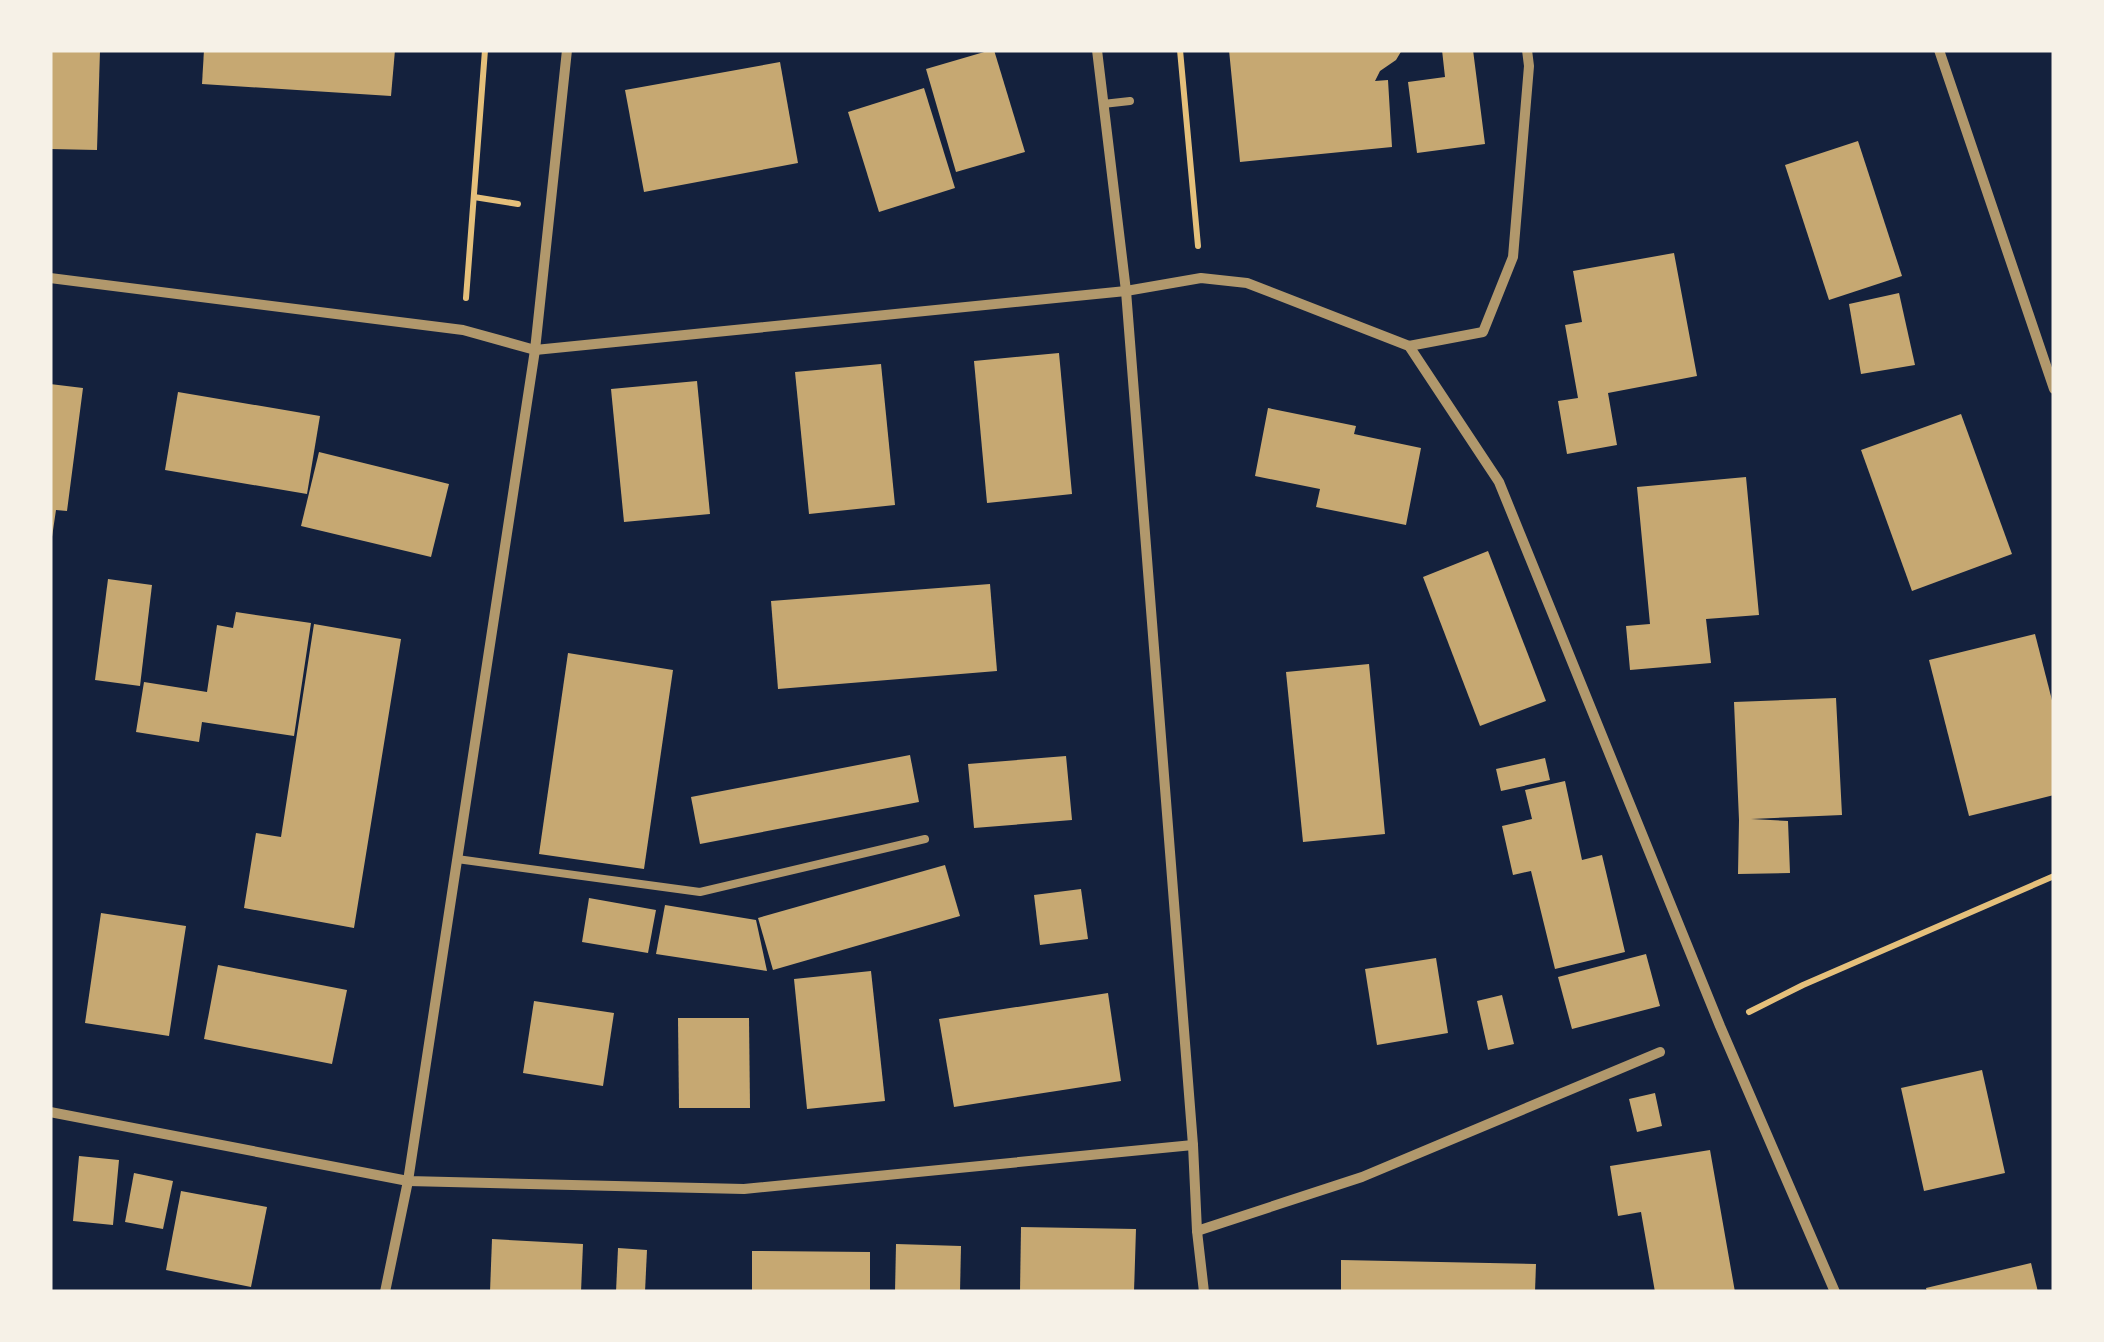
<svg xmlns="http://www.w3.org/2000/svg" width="2104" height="1342" font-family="Barlow,sans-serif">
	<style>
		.building { fill: #c6a872 }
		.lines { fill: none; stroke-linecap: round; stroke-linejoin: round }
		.path { stroke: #e5c07b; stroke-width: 6 }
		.service { stroke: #b1986c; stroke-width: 8 }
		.minor { stroke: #b1986c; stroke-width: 10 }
	</style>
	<rect width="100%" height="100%" fill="#14213d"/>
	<g class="building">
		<path d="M50,50H100L97,150L50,149Z"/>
		<path d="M204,50H395L391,96L202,84Z"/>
		<path d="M991,50H994L1025,152L956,172L926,69Z"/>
		<path d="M1229,50H1402L1396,60L1380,71L1375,81L1388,80L1392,147L1240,162Z"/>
		<path d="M1442,50H1473L1485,144L1417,153L1408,82L1445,77Z"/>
		<path d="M780,62L798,163L644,192L625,90Z"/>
		<path d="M924,88L955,188L879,212L848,112Z"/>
		<path d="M1858,141L1902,276L1829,300L1785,165Z"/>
		<path d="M1674,253L1697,376L1608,393L1617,445L1567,454L1558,401L1578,398L1565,325L1582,322L1573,271Z"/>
		<path d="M1899,293L1915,365L1861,374L1849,304Z"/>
		<path d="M1059,353L1072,494L987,503L974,361Z"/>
		<path d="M881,364L895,505L809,514L795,372Z"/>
		<path d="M697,381L710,514L624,522L611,389Z"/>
		<path d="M50,384L83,388L67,511L56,510L52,537H50Z"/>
		<path d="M178,392L320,416L307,494L165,470Z"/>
		<path d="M1268,408L1356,426L1354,434L1421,448L1406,525L1316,507L1320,489L1255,476Z"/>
		<path d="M1961,414L2012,554L1912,591L1861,450Z"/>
		<path d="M319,452L449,484L431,557L301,526Z"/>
		<path d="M1746,477L1759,615L1706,619L1711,663L1630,670L1626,626L1650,624L1637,487Z"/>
		<path d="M1488,551L1546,701L1480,726L1423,577Z"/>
		<path d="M108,579L152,585L140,686L95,680Z"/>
		<path d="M990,584L997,671L778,689L771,601Z"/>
		<path d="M236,612L311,623L294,736L202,722L199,742L136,732L144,682L207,692L217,625L233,628Z"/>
		<path d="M314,624L401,639L354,928L244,908L256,833L281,837Z"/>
		<path d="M2035,634L2054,708V795L1969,816L1929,660Z"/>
		<path d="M568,653L673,670L644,869L539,854Z"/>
		<path d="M1369,664L1385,834L1303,842L1286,672Z"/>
		<path d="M1836,698L1842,815L1751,819L1788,821L1790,873L1738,874L1739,820L1734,702Z"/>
		<path d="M910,755L919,802L700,844L691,797Z"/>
		<path d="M1066,756L1072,820L974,828L968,764Z"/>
		<path d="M1545,758L1550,780L1501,791L1496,769Z"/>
		<path d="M1565,781L1582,860L1602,855L1625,952L1555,969L1531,871L1513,875L1502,826L1532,819L1525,790Z"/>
		<path d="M945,865L960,916L773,970L758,918Z"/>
		<path d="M1081,889L1088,939L1040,945L1034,895Z"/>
		<path d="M589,898L656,910L648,953L582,942Z"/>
		<path d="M665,905L756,920L767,971L656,954Z"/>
		<path d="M101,913L186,926L169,1036L85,1023Z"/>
		<path d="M1646,954L1660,1006L1572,1029L1558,977Z"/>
		<path d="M1436,958L1448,1033L1377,1045L1365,969Z"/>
		<path d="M218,965L347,990L332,1064L204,1039Z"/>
		<path d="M871,971L885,1101L807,1109L794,979Z"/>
		<path d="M1108,993L1121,1081L954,1107L939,1019Z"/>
		<path d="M1502,995L1514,1044L1488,1050L1477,1001Z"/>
		<path d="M534,1001L614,1013L603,1086L523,1073Z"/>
		<path d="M678,1018H749L750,1108H679Z"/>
		<path d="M1982,1070L2005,1173L1924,1191L1901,1088Z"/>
		<path d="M1655,1093L1662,1126L1637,1132L1629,1099Z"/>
		<path d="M1710,1150L1735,1292H1655L1641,1212L1618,1216L1610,1166Z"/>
		<path d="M79,1156L119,1160L113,1225L73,1221Z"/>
		<path d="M134,1173L173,1181L163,1229L125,1222Z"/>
		<path d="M181,1191L267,1207L251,1287L166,1270Z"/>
		<path d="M1021,1227L1136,1229L1134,1292H1020Z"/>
		<path d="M492,1239L583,1244L581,1292H490Z"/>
		<path d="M896,1244L961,1246L960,1292H895Z"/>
		<path d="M618,1248L647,1250L645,1292H616Z"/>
		<path d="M752,1251L870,1252V1292H752Z"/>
		<path d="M1341,1260L1536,1264L1535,1292H1341Z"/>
		<path d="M2031,1263L2038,1292H1927L1926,1288Z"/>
	</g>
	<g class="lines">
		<g class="path">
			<path d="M1180,50L1198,246"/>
			<path d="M474,197L518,204"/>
			<path d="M466,298L485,50"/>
			<path d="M1749,1012L1803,985L2054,876"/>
		</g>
		<g class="service">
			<path d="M1103,104L1130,101"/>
			<path d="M457,859L700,892L925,839"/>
		</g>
		<g class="minor">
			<path d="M1097,50L1126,291L1193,1145L1197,1231L1204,1292"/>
			<path d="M1939,50L2054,389"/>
			<path d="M50,278L463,330L535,350L1126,291L1201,278L1247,283L1409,346L1499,482L1720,1026L1835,1292"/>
			<path d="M1409,346L1483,332L1513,257L1529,66L1527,50"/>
			<path d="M50,1112L408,1181L744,1189L1193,1145"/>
			<path d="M1197,1231L1362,1177L1660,1052"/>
			<path d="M385,1292L408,1181L535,350L567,50"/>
		</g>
	</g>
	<rect width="2104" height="1342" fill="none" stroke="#f6f1e7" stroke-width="105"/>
</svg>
